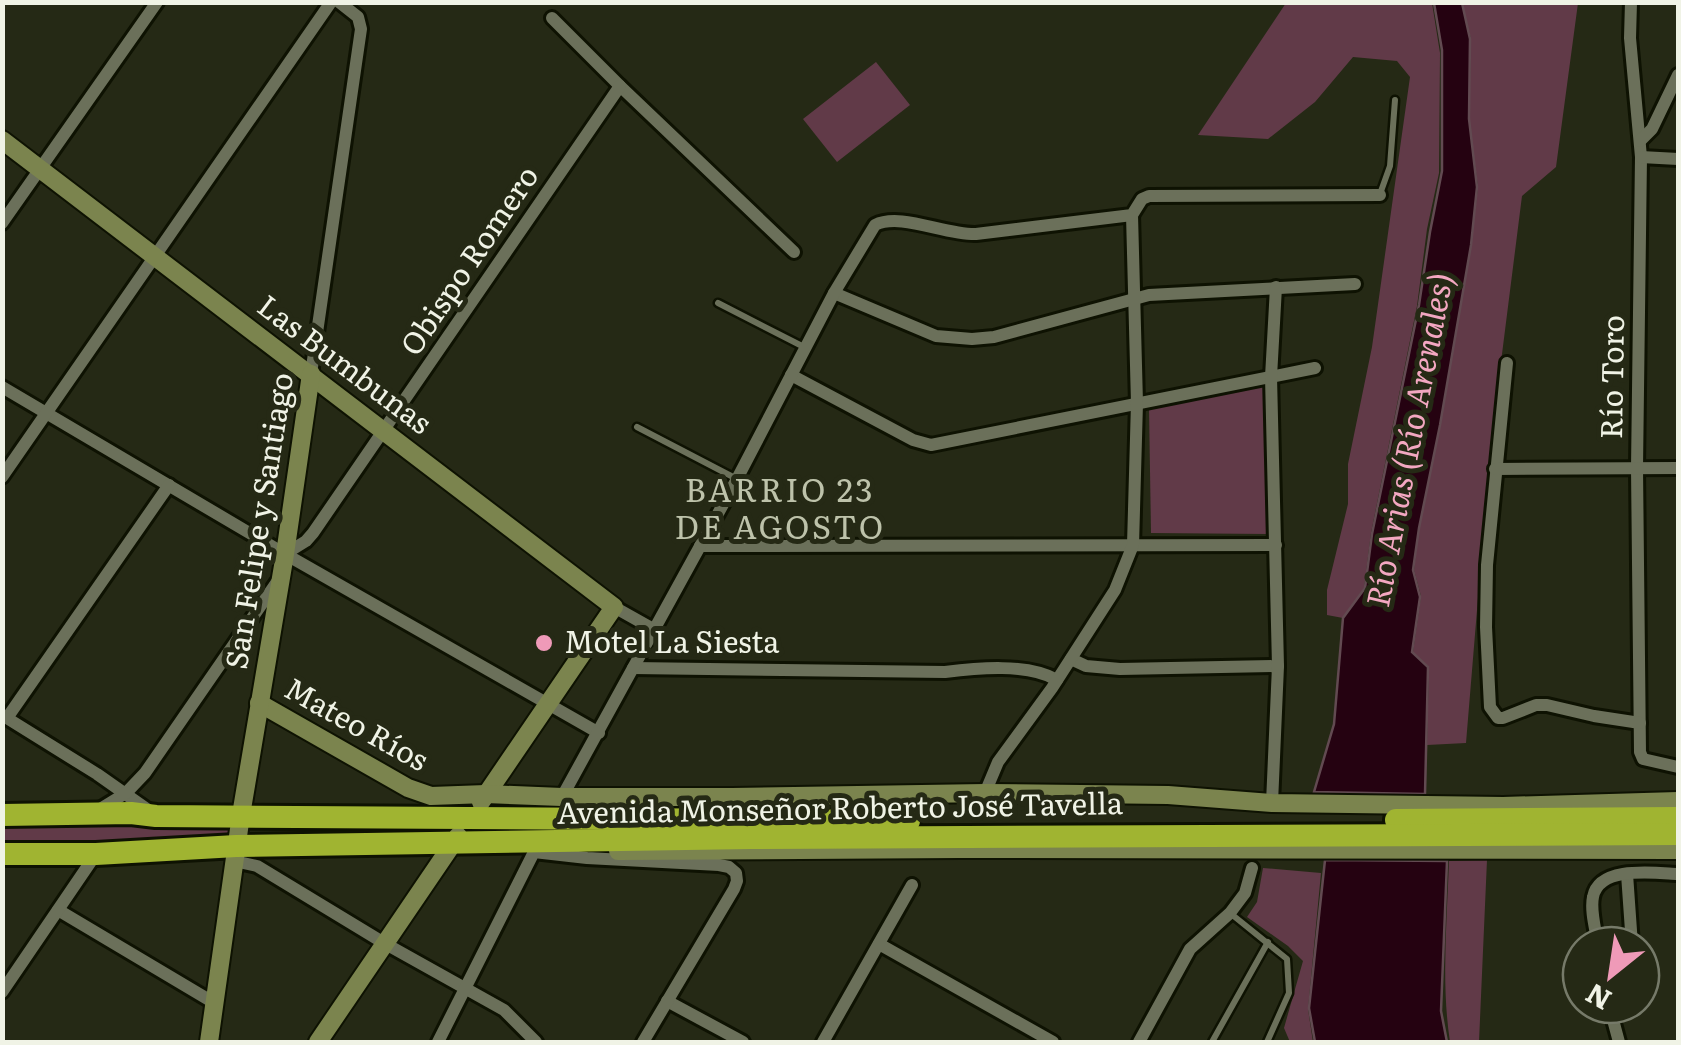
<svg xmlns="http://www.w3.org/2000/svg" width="1681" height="1045" font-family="Literata,serif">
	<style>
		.green { fill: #613a48 }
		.water { fill: #250211; stroke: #624a51; stroke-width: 2.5 }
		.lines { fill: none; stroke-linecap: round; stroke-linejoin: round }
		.lane-casing { stroke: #0e1202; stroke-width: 11 }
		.street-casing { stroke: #0e1202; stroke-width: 18 }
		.secondary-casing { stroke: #0e1202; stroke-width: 22 }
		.highway-casing { stroke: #0e1202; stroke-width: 28 }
		.lane { stroke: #6b705a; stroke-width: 6 }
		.street { stroke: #6b705a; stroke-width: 12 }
		.secondary { stroke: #7b844e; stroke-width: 18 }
		.highway { stroke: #a0b431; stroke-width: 22 }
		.poi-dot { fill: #ef9ab8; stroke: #252915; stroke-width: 4 }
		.labels { text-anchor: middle; stroke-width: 10; stroke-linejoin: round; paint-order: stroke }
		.street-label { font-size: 30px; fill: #f0f3e6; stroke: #252915 }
		.poi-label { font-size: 30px; fill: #f0f3e6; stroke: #252915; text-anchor: start }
		.water-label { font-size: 32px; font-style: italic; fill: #f3a7c1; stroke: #252915 }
		.neighbourhood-label { font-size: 32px; letter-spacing: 2.5px; fill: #bdc2aa; stroke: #252915 }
	</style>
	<rect width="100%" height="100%" fill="#252915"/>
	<g class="green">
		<path d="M1286,3H1432L1440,53L1439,173L1427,229L1417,306L1371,533L1364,588L1343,618L1327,615V590L1348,504V464L1372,347L1410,77L1397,61L1353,57L1315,102L1268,139L1198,135Z"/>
		<path d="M1462,3H1578L1556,167L1522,196L1491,441L1466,743L1427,745L1429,667L1413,652L1421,596L1414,570L1419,528L1440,425L1471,245L1478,187L1469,119L1471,39Z"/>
		<path d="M876,62L910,105L837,162L803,119Z"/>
		<path d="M1268,385V534L1151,533L1149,408Z"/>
		<path d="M225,822L229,823L235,839L3,847L2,826Z"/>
		<path d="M1487,860L1479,1042H1450C1441,983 1447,921 1449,861Z"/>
		<path d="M1263,868L1321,873L1308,1009L1313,1042H1290L1284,1028L1303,961L1288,946L1247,917L1257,902Z"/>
	</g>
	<g class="water">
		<path d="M1434,3H1462L1470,39L1469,119L1477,187L1471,245L1440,425L1419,528L1413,570L1420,597L1412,652L1428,667L1425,794L1314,792L1334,724L1343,618L1365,588L1372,534L1419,305L1430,232L1442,171V50Z"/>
		<path d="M1325,860L1447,861L1441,1011L1447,1042H1315L1309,1008Z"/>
	</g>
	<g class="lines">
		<g class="lane-casing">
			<g id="lane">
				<path d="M1380,194L1390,166L1395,100"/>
				<path d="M718,303L804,347"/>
				<path d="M637,427L735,478"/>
				<path d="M1230,913L1287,959L1289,993L1267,1042"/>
				<path d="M1212,1042L1268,942"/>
			</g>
		</g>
		<g class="street-casing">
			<g id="street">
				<path d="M1631,2L1630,38L1641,157L1637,468L1640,752L1643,759L1678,767"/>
				<path d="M552,18L620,86L794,252"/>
				<path d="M1640,141L1652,129L1678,75"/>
				<path d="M1641,157L1678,159"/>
				<path d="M2,223L157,2"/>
				<path d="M834,293L936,336L972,339L994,337L1149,295L1355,284"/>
				<path d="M1507,363L1487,565L1486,627L1490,707L1498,718H1503L1536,705H1547L1594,716L1640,723"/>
				<path d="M311,374L361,29L358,17L339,2"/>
				<path d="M791,375L913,440L931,445L1315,368"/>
				<path d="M2,387L285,554L599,733"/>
				<path d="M1495,469L1678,468"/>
				<path d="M2,477L331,2"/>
				<path d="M700,546L1276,545"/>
				<path d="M285,554L306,541L313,533L620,86"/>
				<path d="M614,607L655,630"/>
				<path d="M1071,659L1086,666L1120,669L1278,666"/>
				<path d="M633,668L945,672C977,668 1028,663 1057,680"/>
				<path d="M2,715L97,774L151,812"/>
				<path d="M7,718L169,485"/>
				<path d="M985,793L998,762L1052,688L1115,590L1133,545L1137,403L1132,215"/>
				<path d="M562,797L737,479L834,293L875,225C900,212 945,235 976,234L1132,215L1142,199L1149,196L1380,195"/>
				<path d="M1272,803L1278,666L1271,377L1276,287"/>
				<path d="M100,809L126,793L145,773L277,582"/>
				<path d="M234,861L257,866L384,943L504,1010L536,1042"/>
				<path d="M1627,874L1632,945"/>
				<path d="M58,910L216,1004"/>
				<path d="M879,944L1053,1042"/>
				<path d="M1598,945C1596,931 1590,911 1593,897C1599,865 1655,873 1678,874"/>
				<path d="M2,992L96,854"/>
				<path d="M667,1001L743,1042"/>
				<path d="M1609,1005L1619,1042"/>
				<path d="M438,1042L534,852L587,858L719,865L729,867L736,873L737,881L734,889L643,1042"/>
				<path d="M823,1042L912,885"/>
				<path d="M1139,1042L1190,949L1230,913L1245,893L1252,868"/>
			</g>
		</g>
		<g class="secondary-casing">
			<g id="secondary">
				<path d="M2,140L614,607L481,802"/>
				<path d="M259,703L408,788L431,796L486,794L562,797H732L985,793L1168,795L1272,803L1503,806L1678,801"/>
				<path d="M618,851L958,849L1678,850"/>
				<path d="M209,1042L241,815L285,554L311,374"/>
				<path d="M318,1042L458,836"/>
			</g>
		</g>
		<g class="highway-casing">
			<g id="highway">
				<path d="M2,815L131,813L156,816L909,821"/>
				<path d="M1396,820L1678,818"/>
				<path d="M2,854H96L236,846L751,838L1678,834"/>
			</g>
		</g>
		<use href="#lane" class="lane"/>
		<use href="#street" class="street"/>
		<use href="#secondary" class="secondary"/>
		<use href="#highway" class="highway"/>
	</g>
	<circle class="poi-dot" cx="544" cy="643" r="10"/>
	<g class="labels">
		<g class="street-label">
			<text transform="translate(470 261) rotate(-56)" y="10">Obispo Romero</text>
			<text transform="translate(344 365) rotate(37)" y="10">Las Bumbunas</text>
			<text transform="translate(1613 377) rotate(-89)" y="10">Río Toro</text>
			<text transform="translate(260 521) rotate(-81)" y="10">San Felipe y Santiago</text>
			<text transform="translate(356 725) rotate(29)" y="10">Mateo Ríos</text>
			<text transform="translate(840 809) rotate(-1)" y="10">Avenida Monseñor Roberto José Tavella</text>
		</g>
		<g class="poi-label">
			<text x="564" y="653">Motel La Siesta</text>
		</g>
		<g class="water-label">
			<text transform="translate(1410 440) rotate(-79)" y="11">Río Arias (Río Arenales)</text>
		</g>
		<g class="neighbourhood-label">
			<text x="780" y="502">BARRIO 23<tspan x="780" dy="37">DE AGOSTO</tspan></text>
		</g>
	</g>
	<rect width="1681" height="1045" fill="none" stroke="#f0f3e6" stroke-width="10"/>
	<g transform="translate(1611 975) rotate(210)"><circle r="48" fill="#252915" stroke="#767a69" stroke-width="2.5"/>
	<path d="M0-8L18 38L0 25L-18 38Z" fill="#ef9ab8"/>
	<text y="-15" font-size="28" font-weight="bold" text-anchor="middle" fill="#f0f3e6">N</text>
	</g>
</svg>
